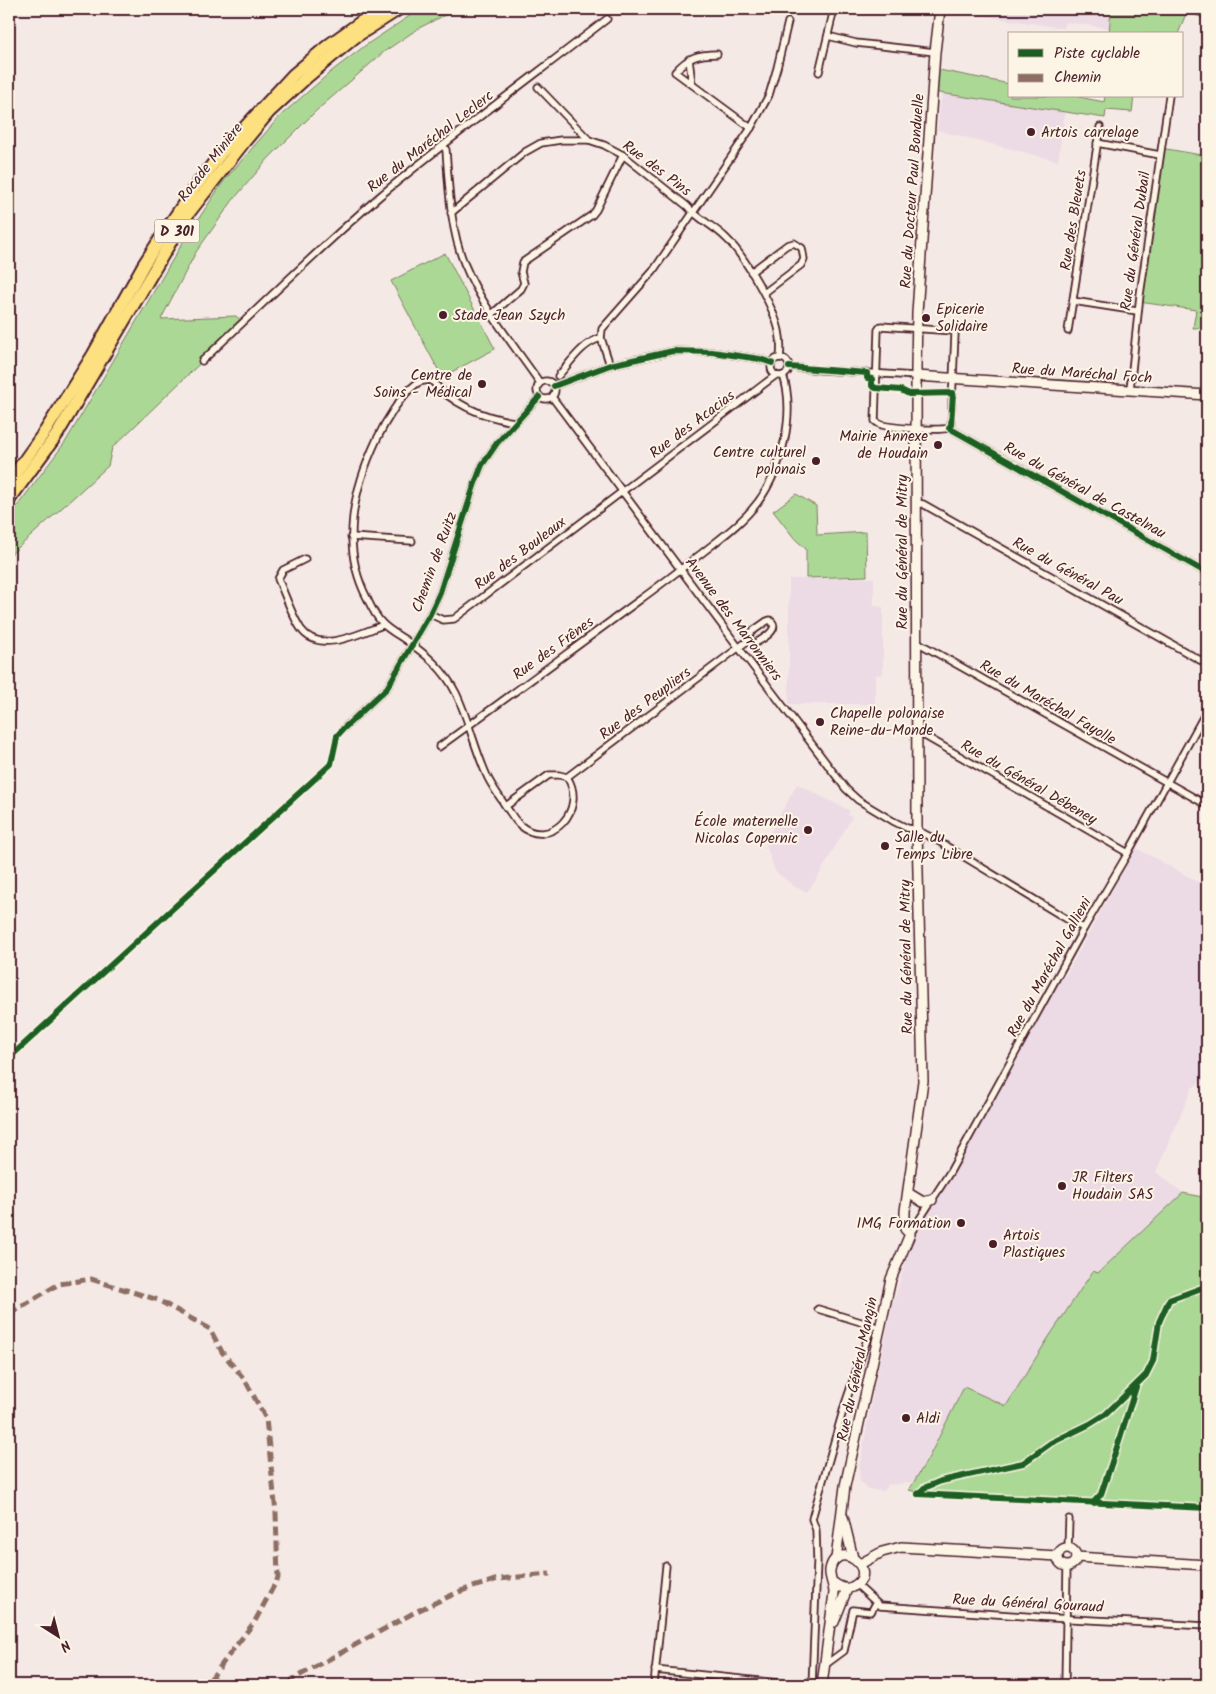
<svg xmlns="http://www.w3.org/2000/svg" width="1216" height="1694" font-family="Kalam,sans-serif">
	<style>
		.built { fill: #ecdae5 }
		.green { fill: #acd896; stroke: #7b7c60 }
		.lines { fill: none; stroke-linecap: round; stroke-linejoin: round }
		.street-casing { stroke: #4a1f2b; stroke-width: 9 }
		.secondary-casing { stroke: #4a1f2b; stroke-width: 12 }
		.highway-casing { stroke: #4a1f2b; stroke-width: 15 }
		.street { stroke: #fcf5e5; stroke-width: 5.5 }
		.secondary { stroke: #fcf5e5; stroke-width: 9 }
		.highway { stroke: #fde080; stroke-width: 11 }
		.quiet { stroke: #8d6e63; stroke-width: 5; stroke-dasharray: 10 5; stroke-linecap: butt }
		.cycleway-casing { stroke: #fcf5e5; stroke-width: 9 }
		.cycleway { stroke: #1b5e20; stroke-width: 6 }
		.poi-dot { fill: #4a1f2b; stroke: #fcf5e5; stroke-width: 2 }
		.labels { text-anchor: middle; stroke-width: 4; stroke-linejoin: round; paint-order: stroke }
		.shield { fill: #fcf5e5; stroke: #7f5f63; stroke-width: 1 }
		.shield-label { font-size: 14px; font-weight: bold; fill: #4a1f2b }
		.poi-label { font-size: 15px; fill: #4a1f2b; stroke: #fcf5e5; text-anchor: start }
		.street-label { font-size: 15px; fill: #4a1f2b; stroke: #fcf5e5 }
	</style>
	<rect width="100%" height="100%" fill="#f5e9e5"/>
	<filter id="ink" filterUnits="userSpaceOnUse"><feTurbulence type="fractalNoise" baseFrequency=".02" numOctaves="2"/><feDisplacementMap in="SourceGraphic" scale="10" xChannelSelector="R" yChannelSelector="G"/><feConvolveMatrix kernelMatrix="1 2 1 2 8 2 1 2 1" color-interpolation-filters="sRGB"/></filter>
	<g filter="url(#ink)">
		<g class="built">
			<path d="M945,9H1111L1109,28L1065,22L1064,28L951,11Z"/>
			<path d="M942,94L1065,111L1058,161L937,130Z"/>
			<path d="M874,578V606L883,607V674L875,675V704H789V579Z"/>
			<path d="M797,784L850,811L848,815L852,817L818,877L807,892L795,887L775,871L765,842Z"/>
			<path d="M1136,848L1207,887V1077L1192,1088L1156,1172L1183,1193L1098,1273L1047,1340L1006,1406L964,1387L929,1457L914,1482L888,1485L883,1491L868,1489L860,1481L859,1469L874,1389L894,1300L918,1221L940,1190L1046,998L1067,973Z"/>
		</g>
		<g class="green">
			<path d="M420,9H457L419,28L385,51L316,111L268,159L233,200L196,252L161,319L236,316L243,322L112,448L108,466L9,556V517L66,441L183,242L223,182L280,116L333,70L366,45Z"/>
			<path d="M1111,9H1207V20L1187,11L1178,34H1109Z"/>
			<path d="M934,69L1010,84V96H1074L1104,102L1105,96H1134L1132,112L1106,110L1105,118L933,92Z"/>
			<path d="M1161,148L1207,156V327L1193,328L1196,310L1139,302Z"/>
			<path d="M445,253L495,349L442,377L391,281Z"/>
			<path d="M796,494L816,506L817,535L866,532L867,576L806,578V549L795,539L773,511Z"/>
			<path d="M1183,1193L1207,1198V1505L975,1494H925L909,1490L929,1457L964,1387L1006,1406L1047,1340L1093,1271L1098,1273Z"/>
		</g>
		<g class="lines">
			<g class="street-casing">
				<g id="street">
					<path d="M828,36L856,43L935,52"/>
					<path d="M717,54C698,54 688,57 675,72L751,128"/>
					<path d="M689,59L692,84"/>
					<path d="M819,72L834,9"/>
					<path d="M538,87L589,140L604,145L623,155L687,206C698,219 714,226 726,238C744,255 774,307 779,331C781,340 781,349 780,358"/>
					<path d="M1097,143L1160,155"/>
					<path d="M443,145L446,150C449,188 450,228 464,263C482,307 513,344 540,383"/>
					<path d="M451,213L525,152L541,143L561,140H589"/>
					<path d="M751,272L787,245L794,243L802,248L804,259L801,265L764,293"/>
					<path d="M1073,301L1137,311"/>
					<path d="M492,314L521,289L524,283L521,272L523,262L592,215L596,210L623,155"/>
					<path d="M881,326L953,331L955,334L951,425L949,428C939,431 893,428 882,425C879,424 878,423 875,421L878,330Z"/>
					<path d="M1068,331L1100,127"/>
					<circle cx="780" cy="367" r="9"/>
					<path d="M202,361C261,306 318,249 380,196C453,135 531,78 607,19"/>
					<path d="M610,365L601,338L602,329L653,271L751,128L769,95L777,68L788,22"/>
					<path d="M789,367L821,370L916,376"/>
					<path d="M558,376C571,362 582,343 601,338"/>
					<circle cx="546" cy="390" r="9"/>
					<path d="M554,386L610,365L673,351L712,352L760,359L772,363"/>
					<path d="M1130,389L1140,295L1169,96"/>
					<path d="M552,397L739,648L846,789L858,800L893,821L907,828L917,830L938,841L1075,924L1084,928"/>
					<path d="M949,428L1207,573"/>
					<path d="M916,503L923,504L1207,664"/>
					<path d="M351,537L412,541"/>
					<path d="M305,559L283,570L278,579C285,594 292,616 301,629C319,655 360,633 383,625"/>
					<path d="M430,614L443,620L454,619L776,375"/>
					<path d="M917,642L1207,805"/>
					<path d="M343,729L387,688L430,614L440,592L474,486L482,465L497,443L539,397"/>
					<path d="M918,732L1128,853"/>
					<path d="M439,747C507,698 574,648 641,599C662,584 682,568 702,553C722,537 742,523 758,502C782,469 796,414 783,375"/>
					<path d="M567,777L750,639L754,644C762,639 782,629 770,620L767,621L747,635L750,639"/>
					<path d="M506,806L549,775H559L567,777C588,809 550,851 520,825C514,820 511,813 506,807C500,797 493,788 488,778C475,751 469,720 456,693C444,669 426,654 404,639C398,635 389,630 383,624C376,617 371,607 367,598C340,546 353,490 377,439C385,422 401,395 416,384C420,381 426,381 431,380C453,405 483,417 515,422"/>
					<path d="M910,1234L950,1172L1084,928L1128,853L1207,710"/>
					<path d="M818,1309L874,1326"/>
					<path d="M1068,1549L1069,1519"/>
					<path d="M856,1584L880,1606L1053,1618L1207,1626"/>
					<path d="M825,1665L844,1651L853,1610L871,1612L876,1603"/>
					<path d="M655,1670L798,1685"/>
					<path d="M654,1685L666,1566"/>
					<path d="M812,1685L817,1562L816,1530L812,1519L813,1515L845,1404L872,1325"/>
					<path d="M1065,1685L1067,1566"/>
				</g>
			</g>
			<g class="secondary-casing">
				<g id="secondary">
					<path d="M916,376L1207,395"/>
					<path d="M908,1193L923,1202L932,1200"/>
					<path d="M843,1517L853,1558"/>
					<circle cx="1067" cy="1557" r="9"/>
					<path d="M1076,1557L1207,1565"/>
					<path d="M836,1559L845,1486L891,1279L910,1234L905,1229V1211L923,1081L917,830L916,368L917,313L935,52L940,9"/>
					<path d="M860,1564L882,1552L901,1547L1058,1556"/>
					<path d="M834,1622L847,1589"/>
					<path d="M822,1685L834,1593C834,1585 829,1577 830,1570C837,1536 883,1572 852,1587C845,1590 839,1587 834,1583"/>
				</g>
			</g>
			<g class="highway-casing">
				<g id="highway">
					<path d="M9,482L46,430L93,355L144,264L164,233L193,190L222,152L293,75L330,44L379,9"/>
					<path d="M9,500L58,433L184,219L244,142L269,112L307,77L355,37L399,9"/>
				</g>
			</g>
			<use href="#street" class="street"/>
			<use href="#secondary" class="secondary"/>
			<use href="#highway" class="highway"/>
			<g class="quiet">
				<path d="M9,1314L59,1284L91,1279L158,1300L210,1329L222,1352L245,1380L266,1419L276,1513L278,1578L255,1621L206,1685"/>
				<path d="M288,1685L293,1679L417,1611L461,1591L498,1579L550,1574"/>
			</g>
			<g class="cycleway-casing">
				<g id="cycleway">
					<path d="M789,367L867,373V378L872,379V386L876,388L901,390L909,394L953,393L951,425L949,428L1207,573"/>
					<path d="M554,386L610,365L673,351L712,352L760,359L772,363"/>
					<path d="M9,1058L331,764L337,736L343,729L387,688L430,614L440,592L474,486L482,465L497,443L539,397"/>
					<path d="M918,1494L924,1488L941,1481L1023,1463L1051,1443L1090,1424L1106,1414L1146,1375L1153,1361L1159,1322L1169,1300L1207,1286"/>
					<path d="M918,1494L1207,1508"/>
					<path d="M1093,1503L1101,1494L1117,1447L1136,1387"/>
				</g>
			</g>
			<use href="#cycleway" class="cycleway"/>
		</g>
	</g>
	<g class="poi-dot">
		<circle cx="1031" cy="132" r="5"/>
		<circle cx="443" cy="315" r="5"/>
		<circle cx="926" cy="318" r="5"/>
		<circle cx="482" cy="384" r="5"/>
		<circle cx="938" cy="445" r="5"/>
		<circle cx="816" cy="461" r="5"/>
		<circle cx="820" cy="722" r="5"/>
		<circle cx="808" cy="830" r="5"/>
		<circle cx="885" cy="846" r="5"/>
		<circle cx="1062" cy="1186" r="5"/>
		<circle cx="961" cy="1223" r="5"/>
		<circle cx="993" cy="1244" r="5"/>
		<circle cx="906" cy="1418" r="5"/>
	</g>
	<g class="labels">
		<rect class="shield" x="154.5" y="219.5" width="45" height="23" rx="4"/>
		<g class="shield-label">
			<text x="177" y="236">D 301</text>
		</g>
		<g class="poi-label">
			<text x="1041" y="137">Artois carrelage</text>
			<text x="936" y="314">Epicerie<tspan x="936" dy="17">Solidaire</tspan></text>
			<text x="453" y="320">Stade Jean Szych</text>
			<text x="472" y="380" text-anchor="end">Centre de<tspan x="472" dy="17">Soins - Médical</tspan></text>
			<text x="928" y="441" text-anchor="end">Mairie Annexe<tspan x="928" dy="17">de Houdain</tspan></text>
			<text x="806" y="457" text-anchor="end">Centre culturel<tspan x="806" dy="17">polonais</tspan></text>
			<text x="830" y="718">Chapelle polonaise<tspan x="830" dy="17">Reine-du-Monde</tspan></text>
			<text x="798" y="826" text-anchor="end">École maternelle<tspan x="798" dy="17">Nicolas Copernic</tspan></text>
			<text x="895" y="842">Salle du<tspan x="895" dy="17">Temps Libre</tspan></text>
			<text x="1072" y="1182">JR Filters<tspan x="1072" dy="17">Houdain SAS</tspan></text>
			<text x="951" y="1228" text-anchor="end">IMG Formation</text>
			<text x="1003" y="1240">Artois<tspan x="1003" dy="17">Plastiques</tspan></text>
			<text x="916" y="1423">Aldi</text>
		</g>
		<g class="street-label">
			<text transform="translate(430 141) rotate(-38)" y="5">Rue du Maréchal Leclerc</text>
			<text transform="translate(210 162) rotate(-52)" y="5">Rocade Minière</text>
			<text transform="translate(657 168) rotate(37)" y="5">Rue des Pins</text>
			<text transform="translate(912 191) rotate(-86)" y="5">Rue du Docteur Paul Bonduelle</text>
			<text transform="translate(1073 220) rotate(-81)" y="5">Rue des Bleuets</text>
			<text transform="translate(1135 241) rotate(-82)" y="5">Rue du Général Dubail</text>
			<text transform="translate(1082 373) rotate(4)" y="5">Rue du Maréchal Foch</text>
			<text transform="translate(692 424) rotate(-37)" y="5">Rue des Acacias</text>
			<text transform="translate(1085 490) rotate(29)" y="5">Rue du Général de Castelnau</text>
			<text transform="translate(902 552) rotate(-90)" y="5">Rue du Général de Mitry</text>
			<text transform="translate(520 553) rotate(-37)" y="5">Rue des Bouleaux</text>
			<text transform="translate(434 562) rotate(-70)" y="5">Chemin de Ruitz</text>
			<text transform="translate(1068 571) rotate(29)" y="5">Rue du Général Pau</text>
			<text transform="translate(734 619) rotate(53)" y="5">Avenue des Marronniers</text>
			<text transform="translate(553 648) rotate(-36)" y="5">Rue des Frênes</text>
			<text transform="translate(1048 702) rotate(30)" y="5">Rue du Maréchal Fayolle</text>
			<text transform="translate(645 703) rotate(-37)" y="5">Rue des Peupliers</text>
			<text transform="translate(1029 782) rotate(30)" y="5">Rue du Général Débeney</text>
			<text transform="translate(906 957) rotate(-91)" y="5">Rue du Général de Mitry</text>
			<text transform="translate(1049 967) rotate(-61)" y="5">Rue du Maréchal Gallieni</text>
			<text transform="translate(857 1369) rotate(-78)" y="5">Rue du Général Mangin</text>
			<text transform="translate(1028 1603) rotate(3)" y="5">Rue du Général Gouraud</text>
		</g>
	</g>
	<rect width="1216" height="1694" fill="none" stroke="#fcf5e5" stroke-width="30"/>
	<rect x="15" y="15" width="1186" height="1664" fill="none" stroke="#4a1f2b" stroke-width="2" filter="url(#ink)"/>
	<rect x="1008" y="32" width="175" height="65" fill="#fcf5e5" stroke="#b59f9b"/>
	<rect x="1018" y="49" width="25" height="8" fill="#1b5e20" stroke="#b59f9b"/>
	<text x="1054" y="58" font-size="15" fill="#4a1f2b">Piste cyclable</text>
	<rect x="1018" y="74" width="25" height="8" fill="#8d6e63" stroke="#b59f9b"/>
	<text x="1054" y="82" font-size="15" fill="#4a1f2b">Chemin</text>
	<g transform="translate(58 1636) rotate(144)" stroke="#fcf5e5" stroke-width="4" paint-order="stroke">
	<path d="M0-4L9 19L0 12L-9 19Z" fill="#4a1f2b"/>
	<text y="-8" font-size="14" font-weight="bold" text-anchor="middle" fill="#4a1f2b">N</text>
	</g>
</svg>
